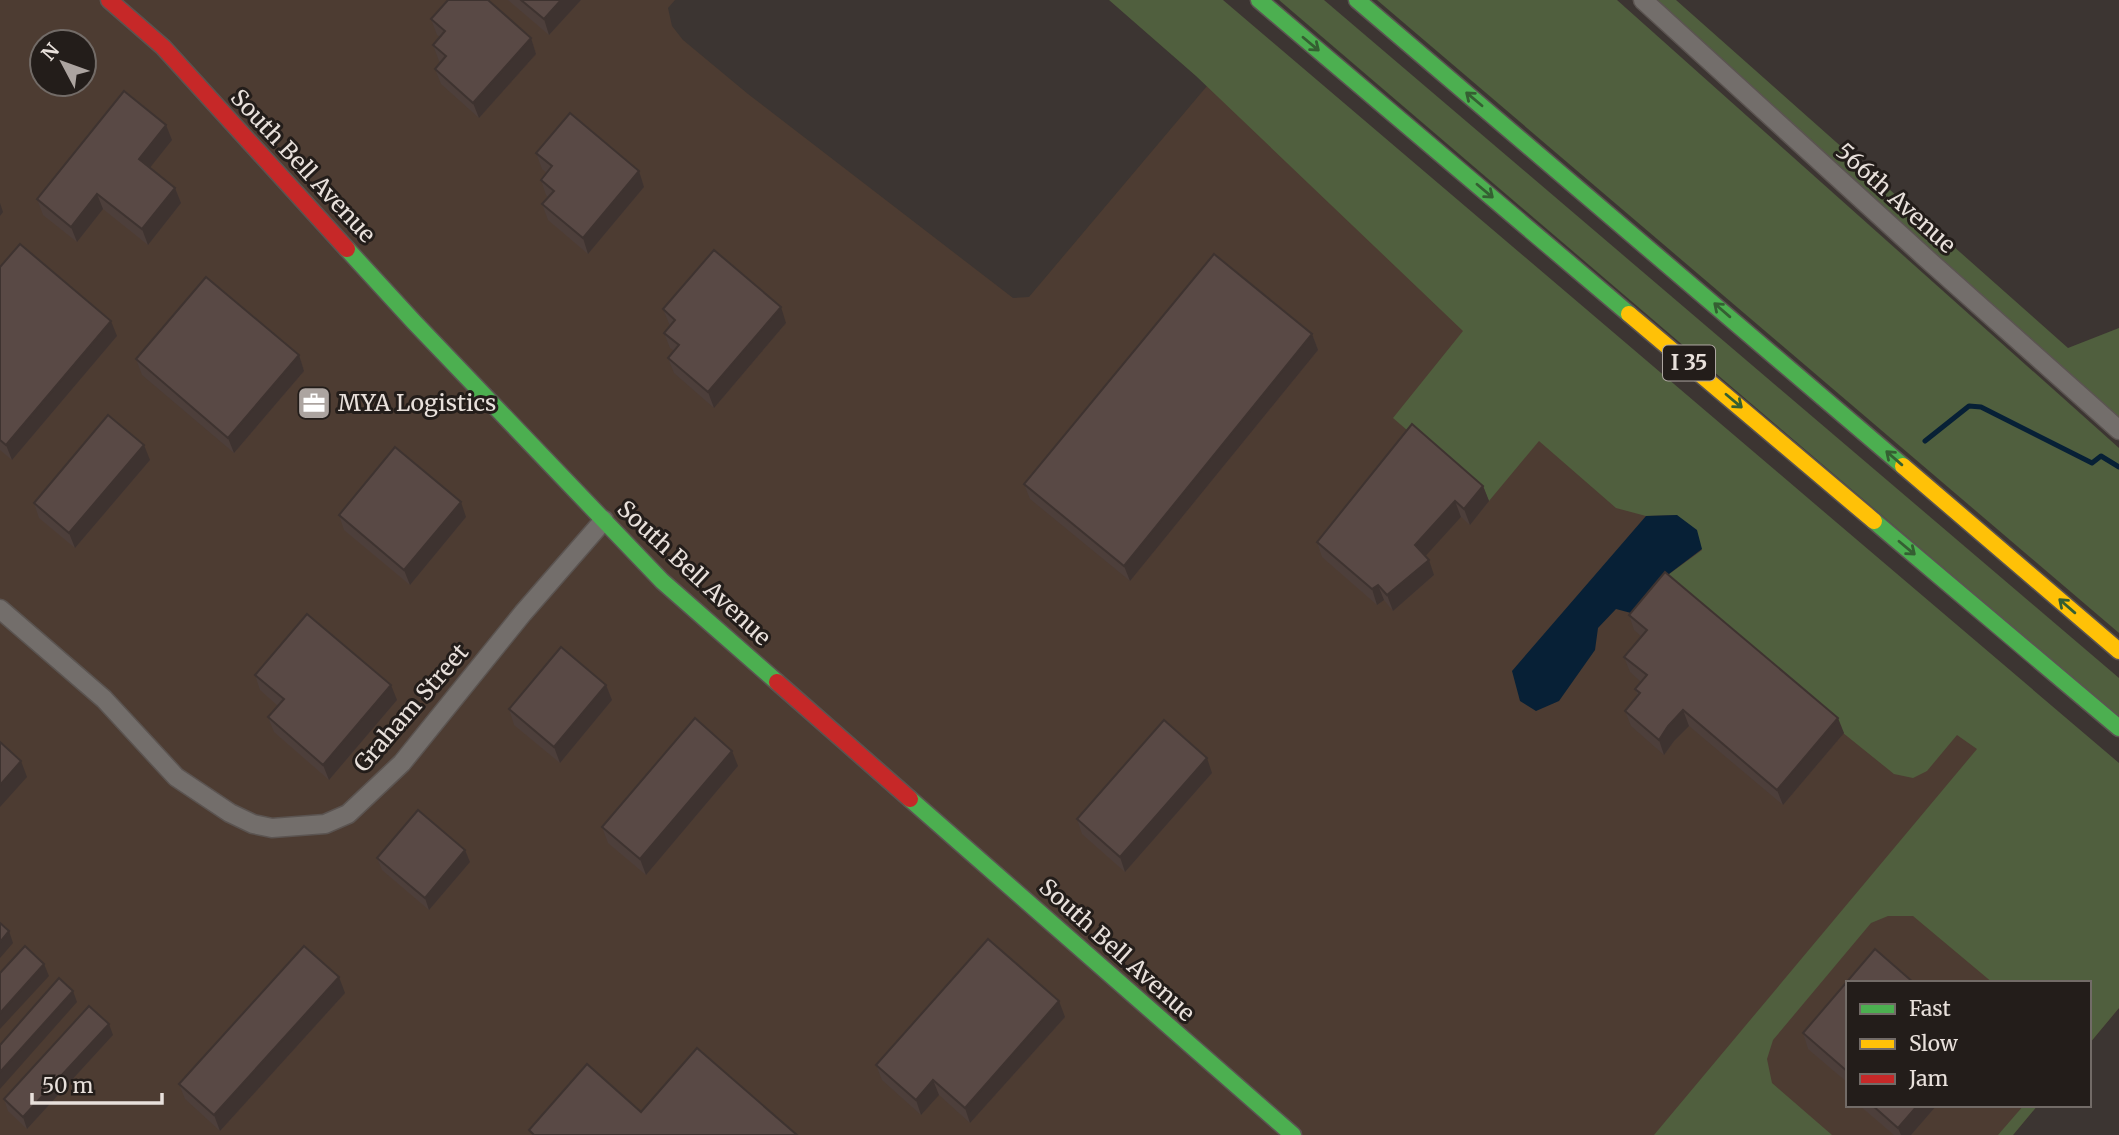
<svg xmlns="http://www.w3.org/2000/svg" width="2119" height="1135" font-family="Merriweather,serif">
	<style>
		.built { fill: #4d3c32; fill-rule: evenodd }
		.green { fill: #505f3e }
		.water { fill: #072036 }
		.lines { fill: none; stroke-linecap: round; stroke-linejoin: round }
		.stream { stroke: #072036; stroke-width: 5 }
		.street-casing { stroke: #5b5451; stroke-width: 21 }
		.fast-casing { stroke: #5b5451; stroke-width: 19 }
		.slow-casing { stroke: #5b5451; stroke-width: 19 }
		.jam-casing { stroke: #5b5451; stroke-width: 19 }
		.street { stroke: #736e6b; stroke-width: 18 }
		.fast { stroke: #4caf50; stroke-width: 16 }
		.slow { stroke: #ffc107; stroke-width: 16 }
		.jam { stroke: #c62828; stroke-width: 16 }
		.wall { fill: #4d3f3b }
		.shaded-wall { fill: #3e3330 }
		.building { fill: #594945; stroke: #3e3330; stroke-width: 2 }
		.oneway { stroke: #355f32 }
		.labels { text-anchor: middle; stroke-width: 6; stroke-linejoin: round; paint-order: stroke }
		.shield { fill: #231d1a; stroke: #ada6a1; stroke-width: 2 }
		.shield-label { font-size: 21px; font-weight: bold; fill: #e8e0db }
		.street-label { font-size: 23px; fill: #e8e0db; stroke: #231d1a }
		.poi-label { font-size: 23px; fill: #e8e0db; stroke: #231d1a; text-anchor: start }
	</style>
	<rect width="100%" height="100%" fill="#3c3532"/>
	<path class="built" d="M0,0H675L668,8L672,26L683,40L748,94L1013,298L1029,297L1207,86L2119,863V1008L2089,1044V983H1848V1105H2038L2013,1135H0ZM42,42H84V84H42Z"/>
	<g class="green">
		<path d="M1109,0H1223L2119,763V1008L2089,1044V983H1993L1913,916H1888L1871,923L1773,1040L1767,1059L1772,1083L1832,1135H1654L1977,749L1957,735L1927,771L1913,778L1894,774L1657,583L1702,550L1677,515L1646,516L1616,508L1539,441L1489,501L1393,418L1463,331L1196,76Z"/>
		<path d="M1279,0H1324L2119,678V718Z"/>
		<path d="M1377,0H1617L2119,448V633Z"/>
		<path d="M1649,0H1676L2068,348L2119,328V419Z"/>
		<path d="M2024,1105H2038L2013,1135H1998Z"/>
	</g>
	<path class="water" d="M1677,515L1697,530L1702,549L1657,583L1631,613L1616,609L1598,628L1595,650L1559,701L1536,711L1520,701L1512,671L1646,516Z"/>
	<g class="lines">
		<path class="stream" d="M1925,441L1969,406L1981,407L2092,463L2101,456L2119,467"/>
		<g class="street-casing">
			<g id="street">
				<path d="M1643,0L1926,258L2119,430"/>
				<path d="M0,609L104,699L176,777L230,813L253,824L272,828L325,824L348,814L402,763L523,613L604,520"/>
			</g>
		</g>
		<g class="fast-casing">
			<g id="fast">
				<path d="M1259,0L1629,314"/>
				<path d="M1357,0L1903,466"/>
				<path d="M347,249L414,322L662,581L777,682"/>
				<path d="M1874,521L2119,728"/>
				<path d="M910,799L1293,1135"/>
			</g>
		</g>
		<g class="slow-casing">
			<g id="slow">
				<path d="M1629,314L1874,521"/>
				<path d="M1903,466L2119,651"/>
			</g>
		</g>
		<g class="jam-casing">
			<g id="jam">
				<path d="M109,0L163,47L347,249"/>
				<path d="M777,682L910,799"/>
			</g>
		</g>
		<use href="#street" class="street"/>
		<use href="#fast" class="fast"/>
		<use href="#slow" class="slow"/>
		<use href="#jam" class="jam"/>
	</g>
	<g class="wall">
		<path d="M508,0H581L549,35Z"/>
		<path d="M431,19L531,38L536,54L479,118L441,84L435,69L440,62L439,61L433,45L440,37L437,35Z"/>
		<path d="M166,125L172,140L150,167L175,188L181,203L148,245L103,209L77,242L43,215L37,199Z"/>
		<path d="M536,153L639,171L644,187L588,254L548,220L542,204L548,197L546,195L541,180L547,173L542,169Z"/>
		<path d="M0,267L117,336L12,460L0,450Z"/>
		<path d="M663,309L786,323L714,408L674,373L668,358L674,351L670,348L664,333L670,326Z"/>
		<path d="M1312,334L1318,350L1130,581L1030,499L1024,484Z"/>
		<path d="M299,355L304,371L234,453L142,375L136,359Z"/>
		<path d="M150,460L75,548L39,518L34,503Z"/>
		<path d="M1483,486L1489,501L1470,525L1461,517L1425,556L1434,575L1393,611L1384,600L1377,605L1322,557L1317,542Z"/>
		<path d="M339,515L466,517L410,585L344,530Z"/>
		<path d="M1629,615L1844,733L1783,805L1689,726L1674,741L1664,755L1631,726L1625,711L1638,696L1635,689L1641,682L1630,672L1624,657L1642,637L1634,630Z"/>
		<path d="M255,675L397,700L329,780L274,732L268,717L278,706L260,690Z"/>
		<path d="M606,685L612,700L560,763L514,725L509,709Z"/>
		<path d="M738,766L646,875L608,843L602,827Z"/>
		<path d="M1212,773L1125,872L1082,834L1077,819Z"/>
		<path d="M465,850L470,862L429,910L382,870L377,858Z"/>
		<path d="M1848,983V1083L1808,1049L1803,1033Z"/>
		<path d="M345,993L220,1131L185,1099L179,1084Z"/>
		<path d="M1065,1017L970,1123L939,1095L921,1115L882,1080L876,1065Z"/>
		<path d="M113,1035L27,1129L8,1111L4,1099Z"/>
		<path d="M1859,1105H1937L1911,1135H1894Z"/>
	</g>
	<g class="shaded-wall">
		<path d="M561,0H581L549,35L544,19Z"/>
		<path d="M531,38L536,54L479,118L473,103Z"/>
		<path d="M166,125L172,140L145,174L139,159Z"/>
		<path d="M639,171L644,187L588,254L583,238Z"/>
		<path d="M175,188L181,203L148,245L142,229Z"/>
		<path d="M97,194L103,209L77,242L71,227Z"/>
		<path d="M0,203L3,212L0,216Z"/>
		<path d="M781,307L786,323L714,408L708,392Z"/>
		<path d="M111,321L117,336L12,460L6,445Z"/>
		<path d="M1312,334L1318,350L1130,581L1124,566Z"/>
		<path d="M299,355L304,371L234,453L228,438Z"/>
		<path d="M144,445L150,460L75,548L69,533Z"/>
		<path d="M1483,486L1489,501L1470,525L1464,509Z"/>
		<path d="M1455,501L1461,517L1421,561L1415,545Z"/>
		<path d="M461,502L466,517L410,585L404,570Z"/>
		<path d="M1429,560L1434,575L1393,611L1387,595Z"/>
		<path d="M1378,585L1384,600L1377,605L1372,589Z"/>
		<path d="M391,685L397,700L329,780L323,765Z"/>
		<path d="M606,685L612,700L560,763L554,747Z"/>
		<path d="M1683,710L1689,726L1674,741L1664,755L1659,740L1668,726Z"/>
		<path d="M1838,718L1844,733L1783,805L1777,790Z"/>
		<path d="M732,751L738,766L646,875L640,859Z"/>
		<path d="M1207,758L1212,773L1125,872L1120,857Z"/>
		<path d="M21,761L27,777L0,807V785Z"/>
		<path d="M465,850L470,862L429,910L425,898Z"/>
		<path d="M9,931L13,943L0,958V942Z"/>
		<path d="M44,964L49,976L0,1029V1013Z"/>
		<path d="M339,977L345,993L220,1131L214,1115Z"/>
		<path d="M73,991L77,1002L0,1089V1072Z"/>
		<path d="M1059,1001L1065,1017L970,1123L965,1108Z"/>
		<path d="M109,1024L113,1035L27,1129L23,1117Z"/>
		<path d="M933,1080L939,1095L921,1115L916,1100Z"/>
		<path d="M1918,1105H1937L1911,1135H1901L1898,1128Z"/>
	</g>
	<g class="building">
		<path d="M448,0H488L531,38L473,103L435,69L446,56L433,45L445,31L431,19Z"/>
		<path d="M521,0H561L544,19Z"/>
		<path d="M124,91L166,125L139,159L175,188L142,229L97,194L71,227L37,199Z"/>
		<path d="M570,113L639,171L583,238L542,204L554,191L541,180L552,166L536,153Z"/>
		<path d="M20,244L111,321L6,445L0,440V267Z"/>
		<path d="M714,250L781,307L708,392L668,358L679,345L664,333L675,320L663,309Z"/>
		<path d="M1214,254L1312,334L1124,566L1024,484Z"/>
		<path d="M206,277L299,355L228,438L136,359Z"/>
		<path d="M108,415L144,445L69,533L34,503Z"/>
		<path d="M1412,424L1483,486L1464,509L1455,501L1415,545L1429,560L1387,595L1378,585L1372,589L1317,542Z"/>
		<path d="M395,447L461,502L404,570L339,515Z"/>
		<path d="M1665,572L1838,718L1777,790L1683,710L1668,726L1659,740L1625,711L1640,693L1635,689L1647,675L1624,657L1647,630L1629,615Z"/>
		<path d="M307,614L391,685L323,765L268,717L284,699L255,675Z"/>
		<path d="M561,647L606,685L554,747L509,709Z"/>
		<path d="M695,718L732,751L640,859L602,827Z"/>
		<path d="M1164,720L1207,758L1120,857L1077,819Z"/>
		<path d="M0,742L21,761L0,785Z"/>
		<path d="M418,810L465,850L425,898L377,858Z"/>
		<path d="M0,923L9,931L0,942Z"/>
		<path d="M988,939L1059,1001L965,1108L933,1080L916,1100L876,1065Z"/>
		<path d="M25,946L44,964L0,1013V973Z"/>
		<path d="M304,946L339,977L214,1115L179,1084Z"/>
		<path d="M1875,949L1914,983H1848V1072L1803,1033Z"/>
		<path d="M59,978L73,991L0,1072V1045Z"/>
		<path d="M89,1006L109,1024L23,1117L4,1099Z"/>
		<path d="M697,1048L797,1135H534L529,1130L587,1064L641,1112Z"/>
		<path d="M1872,1105H1918L1898,1128Z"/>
	</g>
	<defs><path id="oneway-shaft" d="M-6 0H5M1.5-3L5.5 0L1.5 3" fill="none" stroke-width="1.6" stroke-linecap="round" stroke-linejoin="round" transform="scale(1.75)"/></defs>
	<g class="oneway">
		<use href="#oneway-shaft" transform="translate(1311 44) rotate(40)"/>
		<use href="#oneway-shaft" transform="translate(1474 99) rotate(-140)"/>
		<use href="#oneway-shaft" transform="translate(1485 191) rotate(40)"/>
		<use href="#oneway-shaft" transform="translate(1722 310) rotate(-139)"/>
		<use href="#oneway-shaft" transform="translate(1734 401) rotate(40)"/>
		<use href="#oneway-shaft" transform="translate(1894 458) rotate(-139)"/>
		<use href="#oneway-shaft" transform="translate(1907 548) rotate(40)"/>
		<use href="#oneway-shaft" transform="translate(2067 606) rotate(-139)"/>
	</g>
	<defs>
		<g id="office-square" transform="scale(1.75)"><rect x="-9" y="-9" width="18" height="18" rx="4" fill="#aca4a0" stroke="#231d1a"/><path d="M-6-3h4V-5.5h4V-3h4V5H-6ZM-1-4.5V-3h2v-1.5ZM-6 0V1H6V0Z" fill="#fff"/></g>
	</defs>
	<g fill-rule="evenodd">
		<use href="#office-square" x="314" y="403"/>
	</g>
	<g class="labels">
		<rect class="shield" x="1663" y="345.5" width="52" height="35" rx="5"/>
		<g class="shield-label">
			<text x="1689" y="370">I 35</text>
		</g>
		<g class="street-label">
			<text transform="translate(303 166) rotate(47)" y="8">South Bell Avenue</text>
			<text transform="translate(1896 198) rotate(42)" y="8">566th Avenue</text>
			<text transform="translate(694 573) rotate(43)" y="8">South Bell Avenue</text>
			<text transform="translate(411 708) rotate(-49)" y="8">Graham Street</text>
			<text transform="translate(1117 950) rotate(42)" y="8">South Bell Avenue</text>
		</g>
		<g class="poi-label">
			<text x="338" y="411">MYA Logistics</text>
		</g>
	</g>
	<rect x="1846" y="981" width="245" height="126" fill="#231d1a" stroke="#726b67" stroke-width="2"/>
	<rect x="1860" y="1004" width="35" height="10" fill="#4caf50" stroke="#726b67" stroke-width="2"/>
	<text x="1909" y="1016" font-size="21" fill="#e8e0db">Fast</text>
	<rect x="1860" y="1039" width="35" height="10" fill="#ffc107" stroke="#726b67" stroke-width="2"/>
	<text x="1909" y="1051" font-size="21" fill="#e8e0db">Slow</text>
	<rect x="1860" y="1074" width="35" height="10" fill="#c62828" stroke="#726b67" stroke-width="2"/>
	<text x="1909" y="1086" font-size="21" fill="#e8e0db">Jam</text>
	<g transform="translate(63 63) rotate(311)"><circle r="33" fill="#231d1a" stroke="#726b67" stroke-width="2"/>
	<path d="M0-5L12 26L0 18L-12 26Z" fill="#aca4a0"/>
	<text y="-10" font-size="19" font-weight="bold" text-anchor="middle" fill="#e8e0db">N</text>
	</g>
	<path d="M32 1093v10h130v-10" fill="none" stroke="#e8e0db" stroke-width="3.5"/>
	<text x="42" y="1093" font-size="21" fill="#e8e0db" stroke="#231d1a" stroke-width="5" paint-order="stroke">50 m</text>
</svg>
